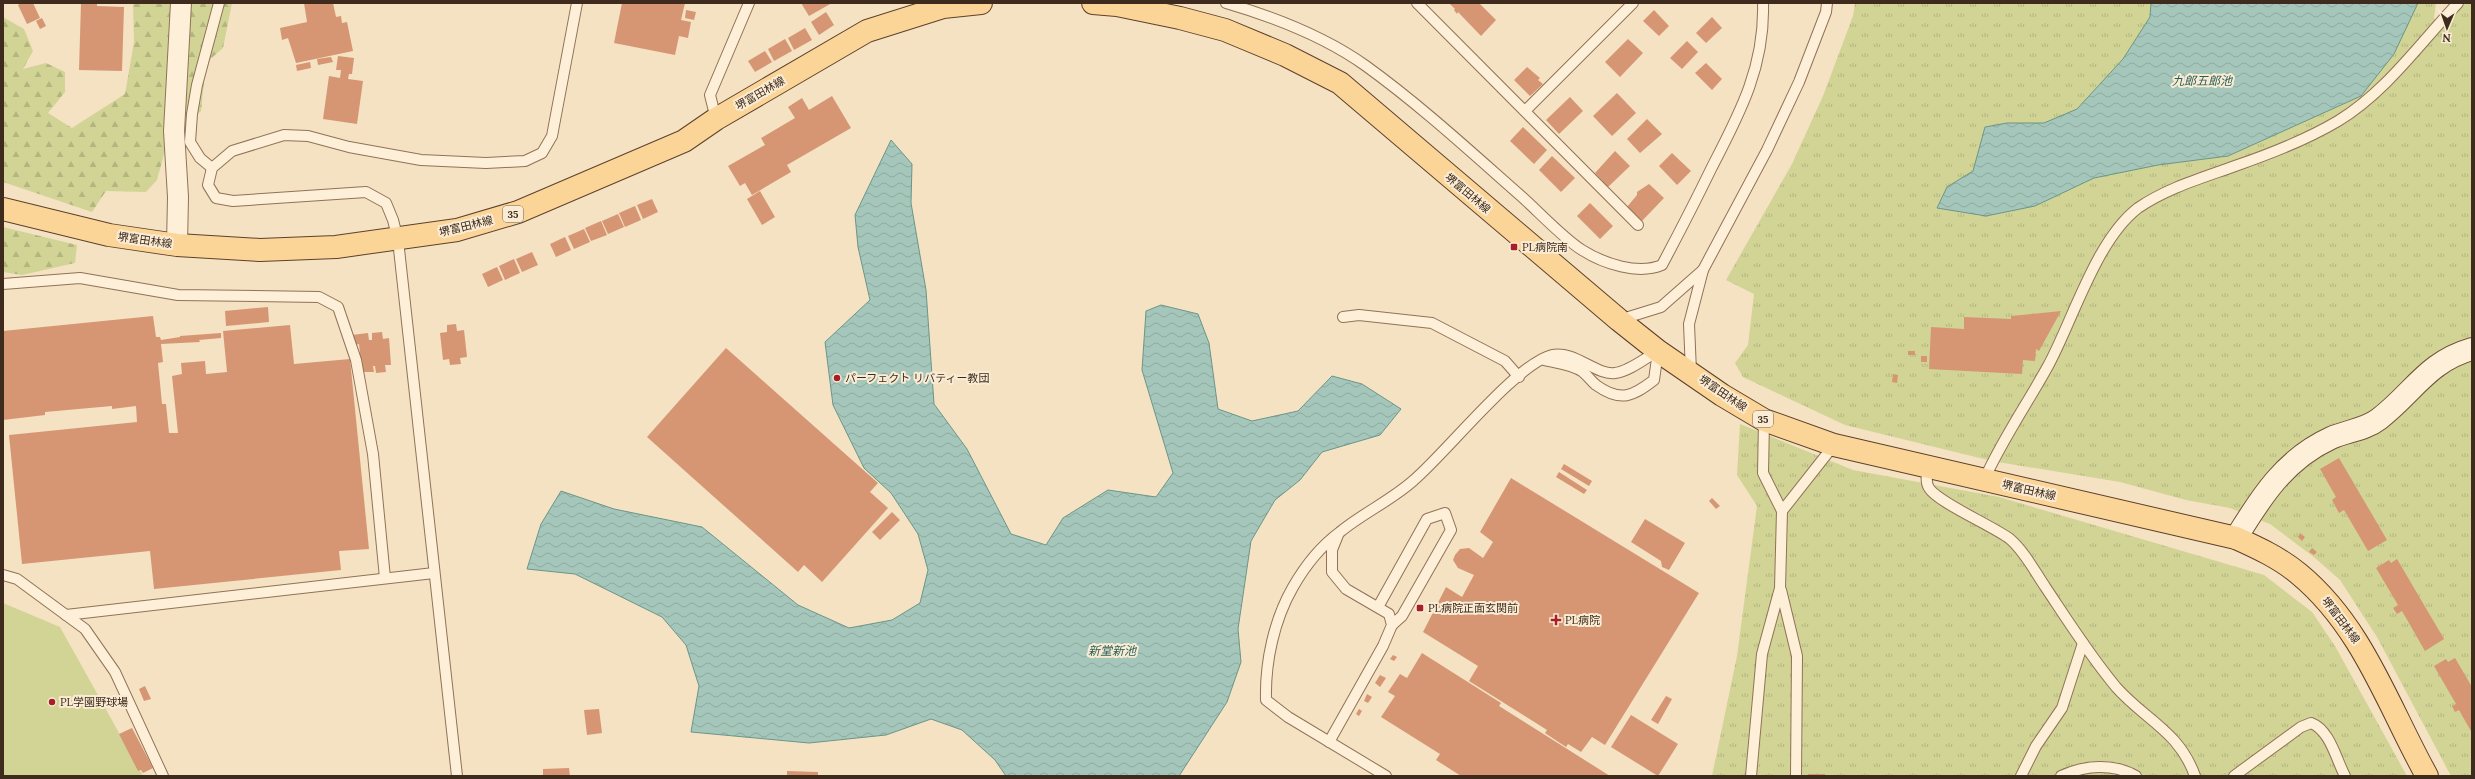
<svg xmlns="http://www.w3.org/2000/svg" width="2475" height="779" font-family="Lora,'Noto Sans JP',serif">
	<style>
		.grass { fill: url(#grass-tufts) }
		.forest { fill: url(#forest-firs) }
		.pitch { fill: #d1d495 }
		.water { fill: url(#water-waves); stroke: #6b9688 }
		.building { fill: #d69674 }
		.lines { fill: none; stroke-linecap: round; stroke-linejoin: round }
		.lane-casing { stroke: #917257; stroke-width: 12 }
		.street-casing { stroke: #917257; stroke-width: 22 }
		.secondary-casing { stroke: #73523a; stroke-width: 24 }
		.primary-casing { stroke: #5e402b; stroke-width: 24 }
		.lane { stroke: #fdefd8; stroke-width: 10 }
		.street { stroke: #fdefd8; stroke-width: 20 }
		.secondary { stroke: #fdefd8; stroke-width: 22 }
		.primary { stroke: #fbd597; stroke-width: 22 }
		.poi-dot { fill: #a81f29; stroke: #faecd4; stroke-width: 1.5 }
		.labels { text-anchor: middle; stroke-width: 4; stroke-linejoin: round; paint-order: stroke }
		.shield { fill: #faecd4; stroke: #776554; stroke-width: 1 }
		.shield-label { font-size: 10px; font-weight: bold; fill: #3f2b1d }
		.street-label { font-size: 11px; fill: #3f2b1d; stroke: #faecd4 }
		.poi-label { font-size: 11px; fill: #3f2b1d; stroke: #faecd4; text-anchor: start }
		.water-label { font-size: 12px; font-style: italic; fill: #2a6059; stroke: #faecd4 }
	</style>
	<defs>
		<pattern id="grass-tufts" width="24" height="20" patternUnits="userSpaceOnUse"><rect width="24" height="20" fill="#d1d495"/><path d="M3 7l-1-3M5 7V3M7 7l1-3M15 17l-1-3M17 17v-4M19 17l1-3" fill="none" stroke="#b4b680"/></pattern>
		<pattern id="forest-firs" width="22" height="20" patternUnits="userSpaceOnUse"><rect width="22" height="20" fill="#d1d495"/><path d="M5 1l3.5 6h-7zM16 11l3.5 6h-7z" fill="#b4b680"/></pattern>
		<pattern id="water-waves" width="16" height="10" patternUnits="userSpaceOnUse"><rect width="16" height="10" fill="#a5c6ba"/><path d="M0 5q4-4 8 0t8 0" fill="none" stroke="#8faa9f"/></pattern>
	</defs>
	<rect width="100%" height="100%" fill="#f4e2c3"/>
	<g class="grass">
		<path d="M1855,3H2436L2434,18L2442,25L2466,3H2472V776H2451L2377,637L2340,580L2315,558L2270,524L2230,508L2186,500L2120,482L1992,461L1845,425L1743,377L1735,363L1748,345L1754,294L1726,280L1792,164L1823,96L1853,16Z"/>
		<path d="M1740,424L1853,470L1999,497L2264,575L2312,612L2335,646L2407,776H1712L1737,656L1757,506L1737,475Z"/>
	</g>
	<g class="forest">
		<path d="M133,3H232L223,48L206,63L201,111L167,143L157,180L146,192L106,191L92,212L3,182V17L24,29L33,51L23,69L46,63L65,72V92L48,113L72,128L125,94L134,42Z"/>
		<path d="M3,227L77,245L75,263L22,275L3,272Z"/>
	</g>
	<path class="pitch" d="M3,603L60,627L143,776H3Z"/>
	<g class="water">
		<path d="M2151,3H2418L2394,54L2361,96L2228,156L2158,165L2094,178L2035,206L1986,216L1937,208L1947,187L1973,171L1985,127L2007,123H2044L2077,109L2123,59L2150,17Z"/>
		<path d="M891,140L912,164L911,203L926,290L934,404L967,449L1011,534L1046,545L1063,518L1108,490L1156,497L1173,473L1142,370L1146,311L1161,305L1198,314L1209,343L1218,409L1252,421L1298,411L1332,376L1362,384L1401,409L1380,435L1322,452L1300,480L1275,500L1251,541L1238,629L1241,662L1227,702L1179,776H1006L995,760L962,730L931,719L886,735L809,743L691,732L699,686L686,645L662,617L575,574L527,569L541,524L561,491L614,509L702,527L798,605L849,628L892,620L920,603L928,570L918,534L891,493L864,468L833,405L825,342L870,300L858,247L855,215Z"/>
	</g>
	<g class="building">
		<path d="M21,3H33L40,18L27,24L18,5Z"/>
		<path d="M81,3H97V6L124,7L122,71L79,70Z"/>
		<path d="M304,3H333L336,17L341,16L342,23L347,22L353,51L296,63L288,38L282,40L280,28L307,22Z"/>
		<path d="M622,3H685L681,20L691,22L688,38L679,36L675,55L614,43Z"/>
		<path d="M801,3H832L809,16Z"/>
		<path d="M1449,3H1479L1496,20L1481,36L1458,12L1457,14L1454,10L1455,9Z"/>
		<path d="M686,10L696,12L694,20L685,18Z"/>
		<path d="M1654,10L1669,26L1659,36L1643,21Z"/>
		<path d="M826,12L834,25L819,35L811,22Z"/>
		<path d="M1712,17L1722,28L1706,43L1696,33Z"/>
		<path d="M42,18L46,26L40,29L36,21Z"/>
		<path d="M805,28L812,40L794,50L788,38Z"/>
		<path d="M785,39L792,51L774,61L768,49Z"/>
		<path d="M1628,39L1643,53L1620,77L1605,62Z"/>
		<path d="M1687,41L1698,52L1682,69L1670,58Z"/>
		<path d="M765,51L772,62L755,72L748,61Z"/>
		<path d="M338,56L354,58L352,74H349L348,79L363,81L357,124L323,119L329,76L340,78L341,70H336Z"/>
		<path d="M331,57L333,62L318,65L317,59Z"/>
		<path d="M310,62L311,68L297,71L296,65Z"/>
		<path d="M1706,63L1722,79L1712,90L1695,73Z"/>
		<path d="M1527,67L1540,78L1538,80L1543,84L1530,96L1514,80Z"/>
		<path d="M1617,93L1636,113L1612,136L1593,116Z"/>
		<path d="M832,96L851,128L787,165L791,172L752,195L745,183L740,186L728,166L765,145L761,138L795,118L788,107L802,98L809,110Z"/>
		<path d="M1570,97L1583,111L1559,134L1546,120Z"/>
		<path d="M1647,119L1662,134L1640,153L1627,139Z"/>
		<path d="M1523,127L1547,150L1534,164L1510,141Z"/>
		<path d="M1615,151L1630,166L1608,187L1595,173Z"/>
		<path d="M1672,153L1691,171L1677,185L1659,166Z"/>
		<path d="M1552,156L1575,178L1561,192L1539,170Z"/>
		<path d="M1649,184L1664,198L1642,221L1627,207L1637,195V192Z"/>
		<path d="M760,191L775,217L762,225L747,199Z"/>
		<path d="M652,199L658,212L643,219L637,205Z"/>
		<path d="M1590,203L1613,226L1600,239L1577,216Z"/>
		<path d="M635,206L641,220L625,227L619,213Z"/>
		<path d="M618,214L624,227L608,234L602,221Z"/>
		<path d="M601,221L607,235L591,241L585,228Z"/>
		<path d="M584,229L590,242L574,249L568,236Z"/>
		<path d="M565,237L571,250L556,257L550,244Z"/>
		<path d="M532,252L538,265L522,272L516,259Z"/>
		<path d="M514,259L520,273L505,280L499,266Z"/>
		<path d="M497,267L503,280L488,287L482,274Z"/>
		<path d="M268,307L269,322L226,326L225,311Z"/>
		<path d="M2061,311L2039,351L2036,349L2035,361L2023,360L2022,374L1929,369L1931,327L1964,329V317L2011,319V316Z"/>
		<path d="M153,316L156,337H160L161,340L180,337V336L221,333V338L199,340L200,342L161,344L163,362L158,363L162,404H166L169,433H178L172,376L182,374L181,363L205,361L206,374L227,372L223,331L290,325L294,364L350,359L369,549L339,551L341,570L154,589L150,551L22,564L9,435L137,422L136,406L112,409V406L45,412V415L3,420V331Z"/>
		<path d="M456,324L457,331L464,330L467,357L460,358L461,364L450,365L449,359L443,360L440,333L447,332V325Z"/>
		<path d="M382,332L383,339L389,338L391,365H385L386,372L376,373L375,366H373L374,372H362L359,344L354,345L352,335L368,333L369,340H372V333Z"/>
		<path d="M726,348L878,483L870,492L888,508L822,582L804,565L798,572L647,437Z"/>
		<rect x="1908" y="351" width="7" height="4"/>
		<rect x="1921" y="356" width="6" height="6"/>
		<path d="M1893,374L1898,375L1897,383L1892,382Z"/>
		<path d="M2339,458L2387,540L2368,551L2344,510L2339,513L2332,500L2336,497L2320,469Z"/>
		<path d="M1564,464L1592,481L1589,486L1561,469Z"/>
		<path d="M1559,472L1587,490L1584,494L1556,477Z"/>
		<path d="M1511,478L1699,593L1605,745L1592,737L1581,752L1568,744L1566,747L1545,733L1547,730L1469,681L1478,666L1423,632L1446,587L1462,597L1474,575L1458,568L1453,560L1455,555L1460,549L1469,548L1483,558L1493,542L1480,532Z"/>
		<path d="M1712,498L1720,506L1716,509L1709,501Z"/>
		<path d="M892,512L900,520L880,540L872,532Z"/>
		<path d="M1645,519L1685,543L1669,570L1662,567L1661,561L1631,542Z"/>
		<path d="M2300,533L2305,537L2302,541L2298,537Z"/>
		<path d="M2312,548L2317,552L2314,555L2309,552Z"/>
		<path d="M2397,559L2444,639L2425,651L2402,611L2397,614L2393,608L2398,605L2376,568L2389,560L2391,563Z"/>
		<path d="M1422,653L1501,703L1499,706L1610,776H1461L1436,760L1440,754L1381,717L1395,696L1388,692L1400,674L1407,678Z"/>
		<path d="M1393,655L1397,657L1394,661L1390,659Z"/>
		<path d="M2455,658L2472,687V733L2459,710L2455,712L2452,706L2456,704L2434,666L2446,659L2448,662Z"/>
		<path d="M1380,675L1386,678L1380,687L1375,683Z"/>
		<path d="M145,686L151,699L144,701L139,689Z"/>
		<path d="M1367,694L1372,697L1368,703L1364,701Z"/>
		<path d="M1666,696L1672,699L1658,724L1651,720Z"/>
		<path d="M599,709L602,733L587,735L584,710Z"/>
		<path d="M1359,709L1362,711L1359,716L1356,714Z"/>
		<path d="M1631,715L1678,744L1658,776L1611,747Z"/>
		<path d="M132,728L153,768L143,773L141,770L138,771L119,734Z"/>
		<path d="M569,768L570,776H543V769Z"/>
		<path d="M787,771L818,772V776H787Z"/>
		<rect x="1808" y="774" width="17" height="2"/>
	</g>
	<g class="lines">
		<g class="lane-casing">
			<g id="lane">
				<path d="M1226,3C1274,17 1324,36 1366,66C1420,105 1471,152 1521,196C1538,211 1564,239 1582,250C1604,264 1638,275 1662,265C1679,233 1696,200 1712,167C1740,113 1765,66 1763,3"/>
				<path d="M1417,3L1638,225"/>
				<path d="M1525,111L1633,3"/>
				<path d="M716,119L710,95L749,3"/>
				<path d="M212,168L200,158L190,142L192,114L197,85L219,3"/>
				<path d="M3,284L80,278L178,295L319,297L338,307L356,360L373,454L385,578"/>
				<path d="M1343,317L1359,315L1432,323L1505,361L1519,377"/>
				<path d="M1619,320L1661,307L1703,270"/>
				<path d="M1544,360C1556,363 1572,364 1583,372C1588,376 1591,381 1596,385C1621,403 1633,396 1654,380L1658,351"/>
				<path d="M1691,372L1689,324L1703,270L1767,150L1799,82L1826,12L1827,3"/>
				<path d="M1928,467C1927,473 1925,482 1929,488C1937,502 1993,526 2010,539C2025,552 2035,572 2046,588C2068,621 2090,656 2116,687C2145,720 2179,731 2195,776"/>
				<path d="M1984,480C2002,440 2027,404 2048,366C2073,320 2096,240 2138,208C2167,188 2202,178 2235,166C2270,154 2306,140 2338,121C2386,92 2420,43 2458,3"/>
				<path d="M1782,511L1834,445"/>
				<path d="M3,575L17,579L85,629L115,672L163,776"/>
				<path d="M1781,590L1797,656L1796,776"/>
				<path d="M1378,607L1427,519L1445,513L1451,530L1402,616L1392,625"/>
				<path d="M66,615L434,573"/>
				<path d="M1329,742L1383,646L1392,625L1389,614L1346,589L1332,572V550L1338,535"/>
				<path d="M457,776L398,240L393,220L386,203L366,192L233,201L216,198L208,185L212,168L232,151L284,135L308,136L349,147L421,160L486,163L525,161L542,153L552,136L577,3"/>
				<path d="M1386,776L1288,717L1266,700C1265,662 1274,620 1293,587C1305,566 1321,546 1340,532C1363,513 1392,500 1414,480C1446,453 1516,364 1552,355C1574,350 1597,376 1615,373C1630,371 1645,358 1658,351"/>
				<path d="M1751,776L1762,654L1780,588L1782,511L1763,473L1764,420"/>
				<path d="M2021,776L2036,746L2062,708L2083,643"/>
				<path d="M2061,776C2085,765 2113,763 2136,776"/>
				<path d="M2234,776L2301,727L2311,723C2330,730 2336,759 2345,776"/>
			</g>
		</g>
		<g class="street-casing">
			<path id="street" d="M177,245L178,197L174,131L181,3"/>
		</g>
		<g class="secondary-casing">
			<path id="secondary" d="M2236,538C2261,497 2285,459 2331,438C2346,431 2365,430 2379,419C2414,392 2427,362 2472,349"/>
		</g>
		<g class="primary-casing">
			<g id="primary">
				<path d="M1093,3L1117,5L1180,18L1225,30L1285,55L1340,83L1619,320L1658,351L1722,395L1764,420L1834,445L2236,538C2258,548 2280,558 2299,574C2363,627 2388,706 2427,776"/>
				<path d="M3,209L109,235L177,245L260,250L336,247L457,230L518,212L684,141L716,119L867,31L943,7L981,3"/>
			</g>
		</g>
		<use href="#lane" class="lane"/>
		<use href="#street" class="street"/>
		<use href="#secondary" class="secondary"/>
		<use href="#primary" class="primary"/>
	</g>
	<g class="poi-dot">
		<rect x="1510" y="243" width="8" height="8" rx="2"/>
		<circle cx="837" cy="378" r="4"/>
		<rect x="1416" y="604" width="8" height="8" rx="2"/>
		<path d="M1554 614h4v4h4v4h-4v4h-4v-4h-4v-4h4z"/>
		<circle cx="52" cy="702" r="4"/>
	</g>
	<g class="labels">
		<g class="shield">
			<rect x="503" y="206" width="20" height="16" rx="3"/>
			<rect x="1753" y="411" width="20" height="16" rx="3"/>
		</g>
		<g class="shield-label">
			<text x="513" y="218">35</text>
			<text x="1763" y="423">35</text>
		</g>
		<g class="street-label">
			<text transform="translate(760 93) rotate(-30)" y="4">堺富田林線</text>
			<text transform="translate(1468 193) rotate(40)" y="4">堺富田林線</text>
			<text transform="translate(466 226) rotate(-14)" y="4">堺富田林線</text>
			<text transform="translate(145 240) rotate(8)" y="4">堺富田林線</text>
			<text transform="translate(1723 393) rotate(34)" y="4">堺富田林線</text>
			<text transform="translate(2029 490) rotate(13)" y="4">堺富田林線</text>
			<text transform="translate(2341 620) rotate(53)" y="4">堺富田林線</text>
		</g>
		<g class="poi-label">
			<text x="1522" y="251">PL病院南</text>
			<text x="845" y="382">パーフェクト リバティー教団</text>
			<text x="1428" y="612">PL病院正面玄関前</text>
			<text x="1565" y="624">PL病院</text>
			<text x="60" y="706">PL学園野球場</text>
		</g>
		<g class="water-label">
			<text x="2202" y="85">九郎五郎池</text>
			<text x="1112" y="655">新堂新池</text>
		</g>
	</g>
	<rect width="2475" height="779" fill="none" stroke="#3f2b1d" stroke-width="8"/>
	<g transform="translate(2447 28) rotate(182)" stroke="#faecd4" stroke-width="3" paint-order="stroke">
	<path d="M0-3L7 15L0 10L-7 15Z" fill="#3f2b1d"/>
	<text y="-6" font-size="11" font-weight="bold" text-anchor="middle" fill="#3f2b1d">N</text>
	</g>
</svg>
